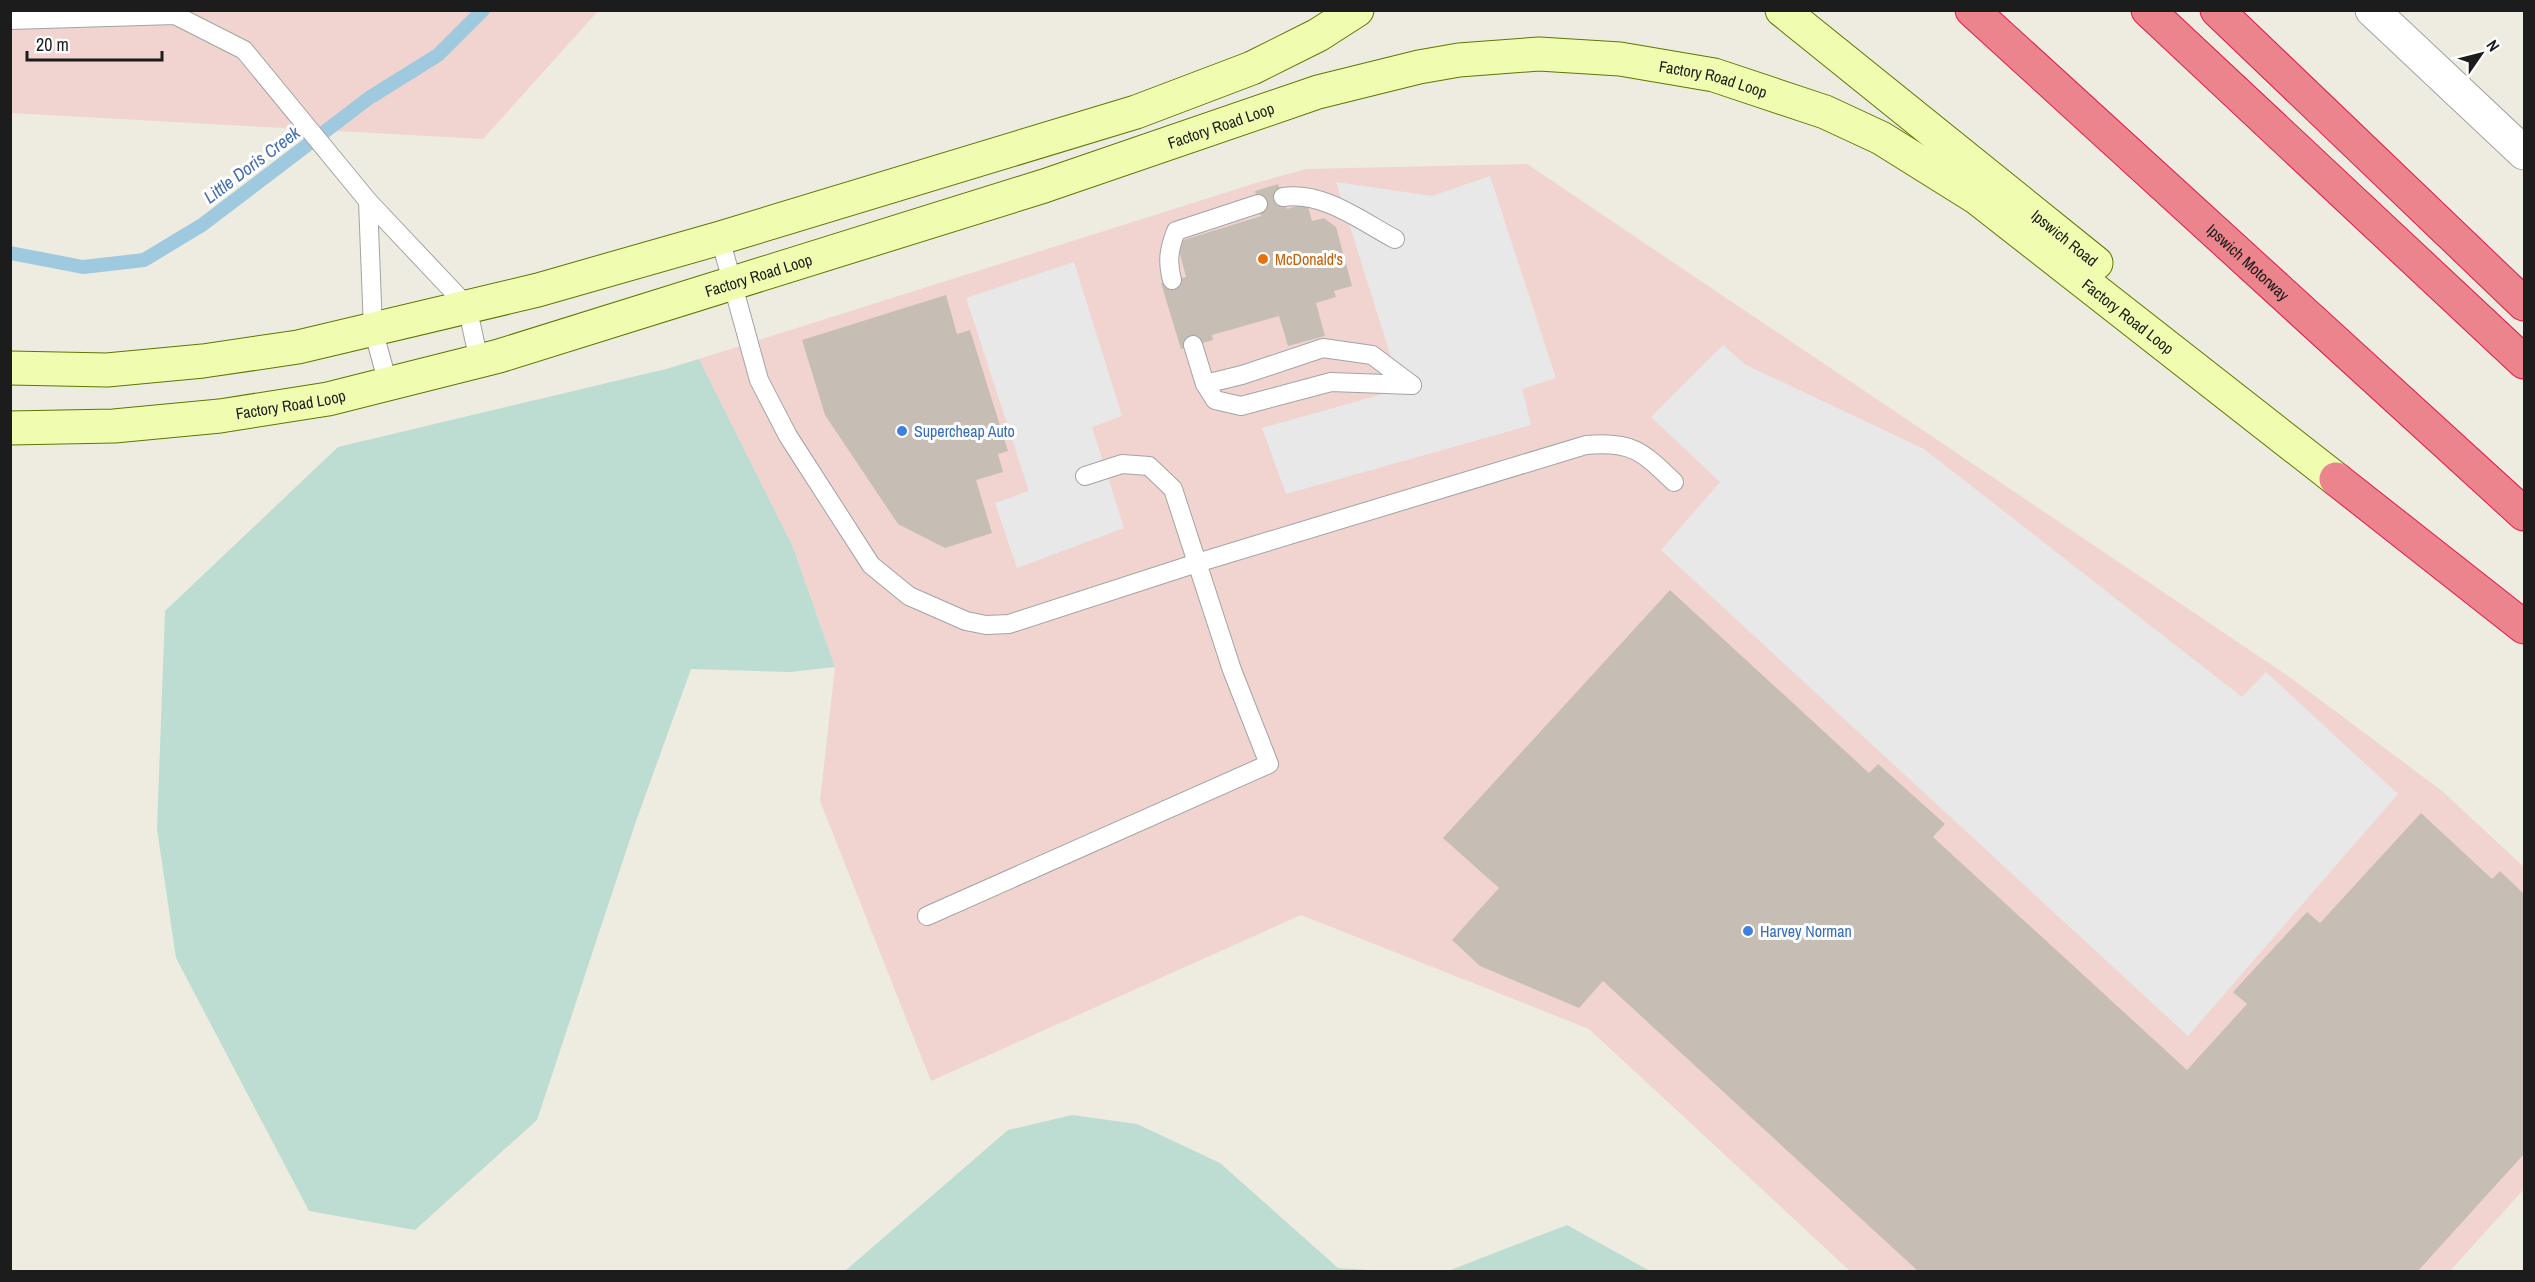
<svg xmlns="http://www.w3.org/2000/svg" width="2535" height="1282" font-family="'Archivo Narrow',sans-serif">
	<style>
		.commercial { fill: #f1d4cf }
		.wetland { fill: #bdddd2 }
		.parking { fill: #e8e8e8 }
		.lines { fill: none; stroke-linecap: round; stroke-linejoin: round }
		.stream { stroke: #9fc9df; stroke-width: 14 }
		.building { fill: #c6beb4 }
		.service-casing { stroke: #a3a3a3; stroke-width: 20 }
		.minor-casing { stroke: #a3a3a3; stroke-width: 35 }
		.secondary-casing { stroke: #5d7700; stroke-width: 35 }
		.motorway-casing { stroke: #e01a48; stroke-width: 35 }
		.service { stroke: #fff; stroke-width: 18 }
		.minor { stroke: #fff; stroke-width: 33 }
		.secondary { stroke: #f0fdb1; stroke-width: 33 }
		.motorway { stroke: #eb848c; stroke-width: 33 }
		.food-dot { fill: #e8710a; stroke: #fff; stroke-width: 2 }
		.shop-dot { fill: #3f7fe0; stroke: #fff; stroke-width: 2 }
		.labels { text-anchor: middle; stroke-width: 6; stroke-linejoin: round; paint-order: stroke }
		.street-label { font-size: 16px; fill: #1c1c1c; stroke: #fff }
		.food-label { font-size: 16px; fill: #c56008; stroke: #fff; text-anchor: start }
		.shop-label { font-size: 16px; fill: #366cbe; stroke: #fff; text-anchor: start }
		.water-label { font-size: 18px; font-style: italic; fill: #446eb0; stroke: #fff }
	</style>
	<rect width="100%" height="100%" fill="#eeebe1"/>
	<g class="commercial">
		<path d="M10,11H598L483,139L11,113Z"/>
		<path d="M1527,164L2291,678L2442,791L2524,867V1189L2450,1271H1850L1589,1029L1301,915L931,1081L820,801L835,667L793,547L699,359L1256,183L1306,169Z"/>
	</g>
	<g class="wetland">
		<path d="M699,359L793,547L835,667L791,672L691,669L635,824L537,1120L415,1230L309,1211L176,958L157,829L165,611L338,447L666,369Z"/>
		<path d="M1072,1115L1137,1124L1220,1163L1338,1268L1386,1271H845L1008,1130Z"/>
		<path d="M1567,1225L1650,1271H1448Z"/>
	</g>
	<g class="parking">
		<path d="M1490,176L1556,378L1522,389L1531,425L1286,494L1262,428L1401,389L1336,182L1432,196Z"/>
		<path d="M1074,262L1122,416L1092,427L1124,528L1017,568L995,503L1029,491L966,298Z"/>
		<path d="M1723,345L1746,365L1924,449L2242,697L2266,672L2398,794L2188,1036L1661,550L1720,482L1651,417Z"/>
	</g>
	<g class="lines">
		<path class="stream" d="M10,253L83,267L144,260L202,225L369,98L438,55L483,10"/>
	</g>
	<g class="building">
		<path d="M1278,184L1287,209L1307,203L1312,221L1324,218L1336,227L1352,286L1334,291L1336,297L1316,303L1325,336L1288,346L1279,316L1212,335L1213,340L1181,349L1161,283L1186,277L1177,242L1261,216L1255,191Z"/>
		<path d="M946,295L957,334L970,330L1008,451L998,454L1003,472L976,480L992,533L945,548L898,524L825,415L802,340Z"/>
		<path d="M1670,590L1869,773L1878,764L1945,824L1933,837L2187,1070L2247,1004L2233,992L2307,912L2320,923L2421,813L2492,879L2500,871L2524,894V1154L2417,1272H1919L1603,981L1579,1008L1480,966L1452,940L1499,888L1443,838Z"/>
	</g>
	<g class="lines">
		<g class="service-casing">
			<g id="service">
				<path d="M10,20L175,15L244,50L368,201L467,306L479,361"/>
				<path d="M1283,197C1323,191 1361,221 1395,239"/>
				<path d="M368,201L373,329L388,384"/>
				<path d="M720,238L759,380L788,436L871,565L909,596L966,621L986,625L1009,624L1197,563L1586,445C1632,441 1642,451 1674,482"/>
				<path d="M1172,280C1167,261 1169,249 1176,231L1258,204"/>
				<path d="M1193,345L1205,384L1215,400L1241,406L1331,382L1412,385"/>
				<path d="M1205,384L1242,375L1323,348L1372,355L1412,385"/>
				<path d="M927,916L1269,764L1232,670L1173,489L1149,466L1122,464L1085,476"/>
			</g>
		</g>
		<g class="minor-casing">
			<path id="minor" d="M2372,10L2524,153"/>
		</g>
		<g class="secondary-casing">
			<g id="secondary">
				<path id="s1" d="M1782,10L2096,263"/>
				<path d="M10,368L107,370L203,361L298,347L538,290L720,238L1136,112L1252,68L1318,35L1357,10"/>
				<path id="s2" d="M10,428L114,426L220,416L328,399L499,356L1044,186L1318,92L1419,67L1459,60L1539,54L1620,59L1714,75L1825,112L1881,138L1977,198L2336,479"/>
			</g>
		</g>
		<g class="motorway-casing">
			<g id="motorway">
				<path id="s3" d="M1972,10L2524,514"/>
				<path d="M2148,10L2524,362"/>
				<path d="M2217,10L2524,304"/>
				<path d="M2336,479L2524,627"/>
			</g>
		</g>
		<use href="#service" class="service"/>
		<use href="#minor" class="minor"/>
		<use href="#secondary" class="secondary"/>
		<use href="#motorway" class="motorway"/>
	</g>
	<circle class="food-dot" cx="1263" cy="259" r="6"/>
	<g class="shop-dot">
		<circle cx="902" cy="431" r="6"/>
		<circle cx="1748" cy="931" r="6"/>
	</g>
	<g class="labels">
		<g class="street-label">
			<text dy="6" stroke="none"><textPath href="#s2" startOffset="1758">Factory Road Loop</textPath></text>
			<text dy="6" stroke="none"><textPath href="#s2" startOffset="1254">Factory Road Loop</textPath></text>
			<text dy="6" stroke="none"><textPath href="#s1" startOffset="363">Ipswich Road</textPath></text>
			<text dy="6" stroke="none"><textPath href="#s3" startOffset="374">Ipswich Motorway</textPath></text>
			<text dy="6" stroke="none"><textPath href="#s2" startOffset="768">Factory Road Loop</textPath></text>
			<text dy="6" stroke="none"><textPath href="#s2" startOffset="2242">Factory Road Loop</textPath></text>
			<text dy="6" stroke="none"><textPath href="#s2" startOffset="282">Factory Road Loop</textPath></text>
		</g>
		<g class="food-label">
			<text x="1275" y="265">McDonald's</text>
		</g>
		<g class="shop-label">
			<text x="914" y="437">Supercheap Auto</text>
			<text x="1760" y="937">Harvey Norman</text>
		</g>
		<g class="water-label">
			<text transform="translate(252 165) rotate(-37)" y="6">Little Doris Creek</text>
		</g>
	</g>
	<rect width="2535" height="1282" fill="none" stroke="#1c1c1c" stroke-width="24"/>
	<g transform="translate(2481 54) rotate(55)" stroke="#ffffff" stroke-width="4.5" paint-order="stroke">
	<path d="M0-4.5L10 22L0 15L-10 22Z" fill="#1c1c1c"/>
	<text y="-9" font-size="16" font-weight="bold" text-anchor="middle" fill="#1c1c1c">N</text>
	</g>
	<path d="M27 51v9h135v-9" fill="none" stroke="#1c1c1c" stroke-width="3"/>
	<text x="36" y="51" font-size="18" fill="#1c1c1c" stroke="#ffffff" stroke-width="4.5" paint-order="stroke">20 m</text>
</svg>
